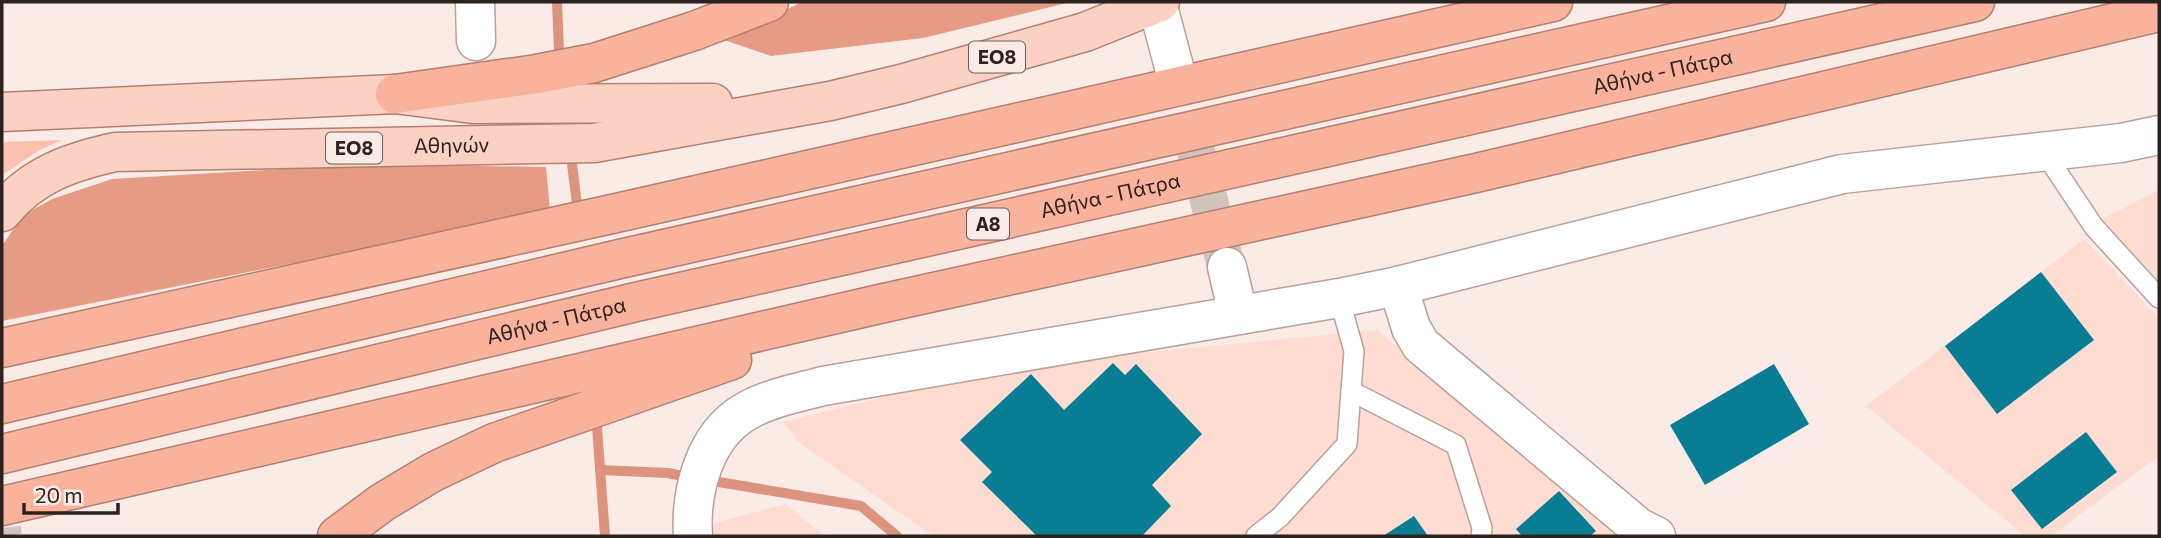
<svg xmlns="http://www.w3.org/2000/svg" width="2161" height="538" font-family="Commissioner,sans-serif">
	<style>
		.built { fill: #ffdcd1 }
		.green { fill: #fec0ae }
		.forest { fill: #e59b84 }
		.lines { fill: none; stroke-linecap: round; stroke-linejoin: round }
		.stream { stroke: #dd937d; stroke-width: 10 }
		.building { fill: #087d94 }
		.tertiary-tunnel { stroke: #d2c3be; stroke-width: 38; stroke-dasharray: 38 19; stroke-linecap: butt }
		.primary-tunnel { stroke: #d2c3be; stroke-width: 38; stroke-dasharray: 38 19; stroke-linecap: butt }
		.service-casing { stroke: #b9a099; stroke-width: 22 }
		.minor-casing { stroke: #b9a099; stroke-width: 41 }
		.tertiary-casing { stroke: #b9a099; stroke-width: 41 }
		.primary-casing { stroke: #b18070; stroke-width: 41 }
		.motorway-casing { stroke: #b18070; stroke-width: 41 }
		.service { stroke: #fff; stroke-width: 19 }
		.minor { stroke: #fff; stroke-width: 38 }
		.tertiary { stroke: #fff; stroke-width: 38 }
		.primary { stroke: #fbd1c4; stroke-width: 38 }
		.motorway { stroke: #f9b29c; stroke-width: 38 }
		.labels { text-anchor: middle; stroke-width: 7; stroke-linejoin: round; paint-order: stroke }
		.shield { fill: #fbebe6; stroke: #6a5e5b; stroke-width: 2 }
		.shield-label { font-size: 19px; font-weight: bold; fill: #2c221f }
		.street-label { font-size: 21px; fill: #2c221f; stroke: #fbebe6 }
	</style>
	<rect width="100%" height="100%" fill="#fbebe6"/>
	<g class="built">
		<path d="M2159,190V282L2102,219Z"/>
		<path d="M2084,239L2159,318V456L2051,536H2025L1866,406Z"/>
		<path d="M1377,330L1620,532L1617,536H933L797,441L783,422L992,370L1054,357L1129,354Z"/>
		<path d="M785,504L825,536H709L707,525Z"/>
	</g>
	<path class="green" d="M62,140L38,151L2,175V142Z"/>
	<g class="forest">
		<path d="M802,2H1071L923,38L771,56L724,40Z"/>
		<path d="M369,164L546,167L550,212L2,321V246L22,216L52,199L112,179Z"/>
	</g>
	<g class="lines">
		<g class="stream">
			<path d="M557,2L559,51"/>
			<path d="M572,164L577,204"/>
			<path d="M597,427L605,536"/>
			<path d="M600,470L668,473L692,478"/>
			<path d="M707,480L861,506L897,536"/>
		</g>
	</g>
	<g class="building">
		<path d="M2041,272L2094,340L1997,414L1945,346Z"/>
		<path d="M1113,363L1125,375L1136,364L1202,434L1152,485L1171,506L1142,536H1037L982,482L992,472L960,440L1031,374L1064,410Z"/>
		<path d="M1774,364L1809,424L1705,485L1670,425Z"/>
		<path d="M2086,432L2117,472L2042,529L2011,490Z"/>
		<path d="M1559,491L1596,531L1590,536H1522L1516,529Z"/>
		<path d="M1414,516L1428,536H1383Z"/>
	</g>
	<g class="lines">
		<path class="tertiary-tunnel" d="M1174,67L1225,262"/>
		<path class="primary-tunnel" d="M2,528L3,536"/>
		<g class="service-casing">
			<g id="service">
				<path d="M2044,152L2094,227L2159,298"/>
				<path d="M1351,391L1456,445L1482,528L1481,536"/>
				<path d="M1256,536L1280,517L1347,444L1354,351L1339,298"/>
			</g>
		</g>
		<g class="minor-casing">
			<g id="minor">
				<path d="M475,2L476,41"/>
				<path d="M1398,286L1411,328L1421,345L1638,527L1656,536"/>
			</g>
		</g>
		<g class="tertiary-casing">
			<g id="tertiary">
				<path d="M1157,3L1174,67"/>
				<path d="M1227,267L1238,314"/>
				<path d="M693,536C690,492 704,436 745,412C768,398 798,393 823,386L1339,298L1398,286L1842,174L2121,143L2159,135"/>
			</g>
		</g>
		<g class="primary-casing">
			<g id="primary">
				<path d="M2,112L395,94L473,104L713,103"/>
				<path id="s1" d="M2,212C32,175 70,162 115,152L594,143L830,101L901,84L1085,32L1160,2"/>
			</g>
		</g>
		<g class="motorway-casing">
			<g id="motorway">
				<path d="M395,94L537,74L594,63L694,31L769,2"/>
				<path d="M2,348L612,214L1553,2"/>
				<path d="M2,404L624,258L1766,2"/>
				<path id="s2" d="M2,454L636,302L1975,2"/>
				<path d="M2,506L884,303L1476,173L2159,12"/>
				<path d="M337,536L383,502L433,472L494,443L732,360"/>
			</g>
		</g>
		<use href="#service" class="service"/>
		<use href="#minor" class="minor"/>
		<use href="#tertiary" class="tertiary"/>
		<use href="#primary" class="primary"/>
		<use href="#motorway" class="motorway"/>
	</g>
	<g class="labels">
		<g class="shield">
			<rect x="969" y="41.5" width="56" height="31" rx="5"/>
			<rect x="326" y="132.5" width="56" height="31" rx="5"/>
			<rect x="967" y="208.5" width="42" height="31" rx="5"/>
		</g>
		<g class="shield-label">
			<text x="997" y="64">ΕΟ8</text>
			<text x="354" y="155">ΕΟ8</text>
			<text x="988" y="231">Α8</text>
		</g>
		<g class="street-label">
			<text dy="7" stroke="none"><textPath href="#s2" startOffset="1704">Αθήνα - Πάτρα</textPath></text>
			<text dy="7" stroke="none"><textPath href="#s1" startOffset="467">Αθηνών</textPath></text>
			<text dy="7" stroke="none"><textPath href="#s2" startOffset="1138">Αθήνα - Πάτρα</textPath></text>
			<text dy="7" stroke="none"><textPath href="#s2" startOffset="570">Αθήνα - Πάτρα</textPath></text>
		</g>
	</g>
	<rect width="2161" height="538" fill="none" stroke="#2c221f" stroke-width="7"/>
	<path d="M24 503v10h94v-10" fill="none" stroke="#2c221f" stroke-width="3.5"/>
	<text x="35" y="503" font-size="21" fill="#2c221f" stroke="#fbebe6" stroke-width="5" paint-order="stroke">20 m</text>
</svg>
